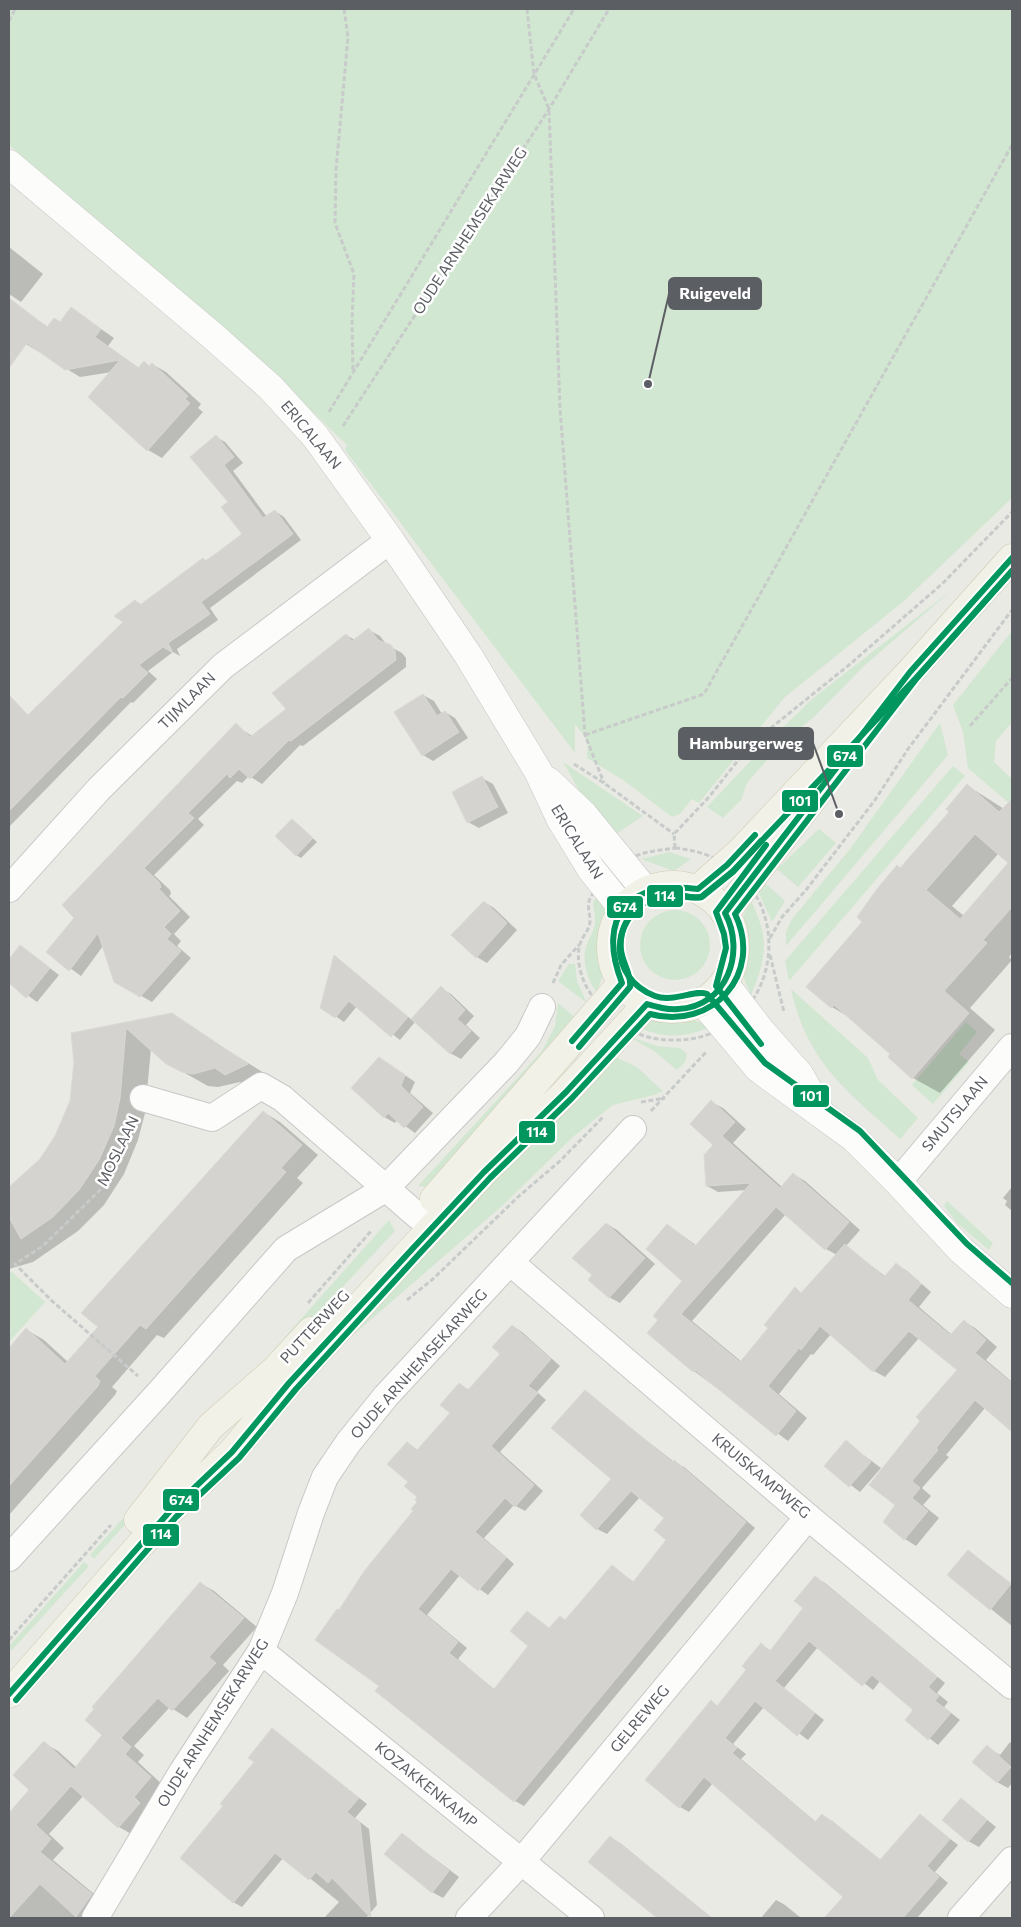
<svg xmlns="http://www.w3.org/2000/svg" width="1021" height="1927" font-family="Commissioner,sans-serif">
	<style>
		.green { fill: #d2e7d1 }
		.shadow { fill: #0003; fill-rule: evenodd }
		.building { fill: #d4d3d0; stroke: #dad8d4; fill-rule: evenodd }
		.lines { fill: none; stroke-linecap: round; stroke-linejoin: round }
		.minor-casing { stroke: #c7c7c7; stroke-width: 28 }
		.tertiary-casing { stroke: #c7c7c7; stroke-width: 29 }
		.primary-casing { stroke: #d2cbb3; stroke-width: 29 }
		.path { stroke: #c7cbc9; stroke-width: 3; stroke-dasharray: 5 2.5; stroke-linecap: butt }
		.minor { stroke: #fcfcfb; stroke-width: 26 }
		.tertiary { stroke: #fcfcfb; stroke-width: 28 }
		.primary { stroke: #f2f1e7; stroke-width: 28 }
		.bus-1-casing { stroke: #fff; stroke-width: 10 }
		.bus-2-casing { stroke: #fff; stroke-width: 10 }
		.bus-3-casing { stroke: #fff; stroke-width: 10 }
		.bus-1 { stroke: #00965e; stroke-width: 6 }
		.bus-2 { stroke: #00965e; stroke-width: 6 }
		.bus-3 { stroke: #00965e; stroke-width: 6 }
		.labels { text-anchor: middle; stroke-width: 5; stroke-linejoin: round; paint-order: stroke }
		.street-label { font-size: 15px; fill: #5b5e63; stroke: #fff }
		.leader { fill: none; stroke: #5b5e63; stroke-width: 2 }
		.callout-dot { fill: #5b5e63; stroke: #fff; stroke-width: 2 }
		.callout { fill: #5b5e63; stroke: #5b5e63; stroke-width: 2 }
		.callout-label { font-size: 16px; text-anchor: middle; font-weight: bold; fill: #fff }
		.line-badge { stroke: #fff; stroke-width: 2 }
		.badge-label { font-size: 14px; text-anchor: middle; font-weight: bold; fill: #fff }
	</style>
	<rect width="100%" height="100%" fill="#eaeae5"/>
	<g class="green">
		<path d="M9,9H1012V498L904,601L784,698L699,803L692,799L680,814L672,817L623,780L587,758L588,741L575,724V753L345,450L347,445L256,357L9,145Z"/>
		<path d="M953,589L864,666L814,717L782,743L747,783L741,800L723,818L707,807L773,737L812,699Z"/>
		<path d="M1012,631V722L996,741L994,762L1012,779V806L968,768L963,732L953,705Z"/>
		<path d="M940,723L948,755L786,946V932L792,919L850,849Z"/>
		<path d="M563,762L643,816L616,834L580,792Z"/>
		<path d="M953,766L965,776L789,981L785,961Z"/>
		<path d="M819,829L836,843L798,887L777,869Z"/>
		<path d="M669,852L691,859L674,871L641,859Z"/>
		<path d="M763,881L785,901L772,922L757,889Z"/>
		<path d="M598,893L607,914V923L602,978L597,992C587,981 581,958 587,944C590,936 596,928 595,919C595,914 593,908 593,903Z"/>
		<path d="M750,898C769,938 768,955 751,995L744,979L742,921Z"/>
		<circle cx="675" cy="945" r="35"/>
		<path d="M569,964H575L577,981L587,1003L558,981Z"/>
		<path d="M791,989L868,1058L878,1080L918,1118L900,1139C847,1091 807,1063 791,989Z"/>
		<path d="M558,1003L578,1020L436,1188L418,1186L542,1051L555,1026Z"/>
		<path d="M673,1016L690,1018L710,1027C683,1039 664,1038 637,1027L656,1017Z"/>
		<path d="M966,1022L977,1032L959,1054L969,1062L933,1104L912,1085Z"/>
		<path d="M628,1036L657,1046L680,1048L687,1054L685,1062L677,1070L654,1051Z"/>
		<path d="M614,1056L638,1068L663,1091L654,1095L613,1105L573,1137L502,1206L337,1349L332,1346Z"/>
		<path d="M947,1201L993,1243L989,1250L957,1223L944,1206Z"/>
		<path d="M389,1220L395,1231L280,1354L243,1384Z"/>
		<path d="M12,1272L45,1302L9,1342V1274Z"/>
		<path d="M135,1505L139,1509L94,1559L90,1555Z"/>
		<path d="M84,1562L89,1566L11,1651L9,1646Z"/>
	</g>
	<g class="shadow">
		<path d="M9,247L43,274L21,302L9,294Z"/>
		<path d="M13,303L48,327L61,323L71,308L114,338L108,346L139,368L144,363L150,367L152,364L166,372L201,404L198,408L203,412L162,458L148,450L112,372L80,377L26,344L9,331V308Z"/>
		<path d="M216,437L225,442L243,463L233,471L267,517L275,511L284,517L301,540L210,608L218,620L177,649L180,656L173,652L148,671L157,679L133,703L131,702L9,827V737L125,622L136,601L142,605L244,534L229,502Z"/>
		<path d="M369,630L380,636L387,645L402,653L406,658V667L303,746L300,745L262,784L249,776L242,783L237,781L198,819L204,825L154,875L170,890L171,894L169,896L190,917L174,934L181,941L177,946L191,958L152,1002L115,981L103,946L81,976L48,952L236,725L253,737L288,709L346,635L355,640Z"/>
		<path d="M423,695L434,701L442,714L445,712L455,718L468,738L433,761L423,755Z"/>
		<path d="M482,778L493,784L508,813L479,828L468,822Z"/>
		<path d="M968,786L1012,814V953L1009,957L1012,960L970,1008L995,1030L940,1093L913,1078L892,1054L852,1019L832,1007L808,987L864,922L901,869L951,812ZM999,853L1010,863L964,916L952,906Z"/>
		<path d="M292,820L317,842L301,858L296,855Z"/>
		<path d="M484,902L494,908L517,930L487,963L477,957Z"/>
		<path d="M21,946L59,975L37,1002L9,982V961Z"/>
		<path d="M335,957L412,1020L441,988L451,994L474,1016L466,1025L480,1038L461,1059L450,1053L415,1022L400,1040L357,1006L344,1022L322,1007Z"/>
		<path d="M171,1015L272,1078L251,1089L240,1082L218,1087L208,1086L167,1063L151,1048L145,1113L138,1140L124,1174L104,1205L78,1231L33,1262L9,1269V1189L21,1180L41,1160L56,1137L72,1102L75,1062L72,1034Z"/>
		<path d="M390,1065L415,1082L410,1093L433,1113L415,1133L397,1120L395,1123L384,1117Z"/>
		<path d="M711,1102L723,1108L746,1129L733,1143L782,1187L793,1174L805,1181L860,1230L846,1246L886,1277L896,1264L907,1271L931,1292L919,1307L952,1335L964,1321L975,1328L997,1347L986,1360L1011,1381L1012,1379V1430L985,1408L946,1455L949,1457L922,1488L931,1496L923,1505L939,1518L916,1546L905,1539L897,1505L922,1421L958,1370L919,1338L885,1377L874,1371L831,1334L813,1355L811,1354L779,1394L807,1418L788,1441L694,1371L660,1320L684,1281L668,1225L697,1246L747,1190L718,1192L707,1186L715,1145ZM786,1214L826,1249L837,1255L802,1293L795,1289L769,1328L742,1362L692,1321Z"/>
		<path d="M263,1112L280,1122L318,1155L297,1178L303,1183L164,1338L157,1335L112,1387L117,1391L115,1395L9,1515V1351L27,1330L44,1340L68,1362L99,1327Z"/>
		<path d="M1012,1187V1211L1005,1205L1007,1201L1003,1198Z"/>
		<path d="M607,1224L617,1230L655,1264L620,1303L609,1297Z"/>
		<path d="M513,1326L522,1332L560,1366L537,1392L546,1400L500,1452L543,1491L525,1511L514,1505L484,1538L514,1564L488,1595L460,1575L427,1615L467,1648L458,1659L495,1690L530,1645L527,1612L550,1629L566,1621L612,1567L634,1582L668,1540L666,1517L640,1497L607,1534L597,1529L613,1479L585,1392L674,1462L684,1467L755,1528L524,1806L515,1801L381,1685L339,1612L415,1511L419,1502V1497L410,1482L407,1443L418,1450L451,1413L459,1384L469,1390L501,1354Z"/>
		<path d="M846,1442L881,1468L860,1492L826,1466Z"/>
		<path d="M968,1551L1012,1584V1626L949,1575Z"/>
		<path d="M815,1577L825,1583L945,1683L937,1693L948,1702L944,1707L960,1720L938,1745L907,1720L915,1710L880,1681L873,1690L818,1647L784,1688L824,1720L808,1740L764,1707L733,1744L746,1754L741,1759L816,1822L822,1815L832,1821L882,1861L920,1815L958,1845L935,1872L948,1883L917,1918H826L845,1897L713,1783L689,1812L680,1807L711,1702L718,1706L748,1669L761,1645L772,1651L805,1608Z"/>
		<path d="M200,1583L214,1591L257,1627L223,1665L229,1671L187,1718L170,1707L134,1746L144,1755L138,1762L164,1786L147,1805L153,1811L133,1835L119,1827L84,1795L49,1834L64,1848L53,1860L105,1903L96,1918H9V1815L31,1790L44,1743L58,1751L77,1768L104,1735Z"/>
		<path d="M273,1730L367,1804L355,1818L369,1829L377,1905L366,1918H324L339,1902L284,1857L242,1907L233,1902L225,1806L256,1762Z"/>
		<path d="M1010,1742L1012,1744V1783L1008,1788L997,1782L987,1747L1000,1755Z"/>
		<path d="M961,1799L996,1827L979,1847L968,1841Z"/>
		<path d="M403,1835L459,1877L443,1898L432,1892Z"/>
		<path d="M610,1837L620,1843L712,1918H659L590,1862Z"/>
		<path d="M776,1900L785,1905L801,1918H761Z"/>
	</g>
	<g class="building">
		<path d="M9,298L47,327L54,318L60,322L71,307L101,329L95,337L138,368L144,361L149,366L152,363L188,396L185,399L190,403L147,451L88,397L120,360L65,370L27,343L9,368Z"/>
		<path d="M216,435L234,457L224,465L263,518L275,510L293,534L201,602L210,614L168,643L173,653L163,647L139,665L148,673L123,698L121,697L9,811V695L28,715L123,622L114,616L135,600L140,605L203,558L206,561L242,534L221,507L228,502L190,457Z"/>
		<path d="M369,628L378,640L391,645L395,651L396,660L291,741L289,740L250,779L239,769L230,778L227,774L188,813L194,818L144,868L159,882L161,887L159,889L180,911L164,927L171,934L167,939L181,951L140,997L114,982L98,933L69,971L46,952L74,918L62,905L236,723L250,737L286,709L272,693L346,634L352,641Z"/>
		<path d="M423,694L437,716L445,711L459,732L422,756L394,712Z"/>
		<path d="M482,776L498,807L467,823L452,792Z"/>
		<path d="M967,784L999,812L1012,799V907L983,940L987,943L944,991L969,1013L912,1079L888,1057L890,1054L834,1005L831,1008L806,987L862,922L857,917L877,889L897,865L900,868L949,812L946,809ZM975,834L1008,863L960,919L926,890Z"/>
		<path d="M292,819L313,838L296,856L275,836Z"/>
		<path d="M484,901L507,923L476,958L451,935Z"/>
		<path d="M20,945L50,968L26,998L9,983V959Z"/>
		<path d="M334,955L408,1017L391,1037L349,1001L335,1018L320,1008Z"/>
		<path d="M441,986L465,1010L457,1019L471,1031L450,1054L411,1019Z"/>
		<path d="M172,1013L248,1064L225,1075L215,1068L193,1074L182,1072L166,1064L126,1028L120,1098L114,1126L99,1160L79,1190L53,1217L21,1239L9,1217V1187L40,1159L55,1136L70,1101L74,1062L71,1033Z"/>
		<path d="M379,1057L405,1075L401,1086L423,1107L404,1128L388,1113L384,1118L351,1088Z"/>
		<path d="M711,1100L735,1122L722,1136L780,1188L793,1173L849,1222L825,1250L776,1207L681,1314L740,1362L768,1328L764,1325L795,1287L801,1293L845,1244L884,1277L896,1263L921,1284L908,1300L950,1335L964,1320L986,1340L975,1353L1012,1383V1432L975,1400L936,1448L938,1450L912,1481L920,1488L912,1498L928,1511L904,1540L883,1522L895,1505L869,1485L920,1421L916,1417L957,1370L909,1331L873,1372L820,1326L801,1350L799,1348L768,1386L796,1411L776,1436L695,1370L693,1372L647,1333L658,1320L653,1316L682,1281L646,1249L667,1224L695,1246L751,1183L706,1186L704,1155L713,1145L690,1124Z"/>
		<path d="M263,1111L302,1145L281,1168L286,1172L146,1329L140,1325L95,1376L100,1381L98,1386L9,1486V1348L26,1328L65,1364L98,1327L81,1313Z"/>
		<path d="M606,1223L645,1258L609,1298L588,1280L592,1275L572,1258Z"/>
		<path d="M512,1325L551,1359L528,1386L538,1393L491,1446L534,1485L515,1507L505,1498L475,1532L506,1558L478,1591L451,1569L418,1609L458,1642L449,1653L494,1689L528,1646L510,1631L527,1611L549,1628L560,1616L565,1620L612,1565L633,1582L666,1540L654,1530L664,1518L631,1491L596,1530L580,1515L611,1479L551,1428L585,1390L672,1462L674,1460L746,1522L514,1802L375,1691L379,1686L315,1640L337,1609L339,1610L365,1570L413,1511L411,1509L417,1502L415,1500L417,1497L404,1486L408,1482L387,1464L407,1442L417,1450L450,1413L440,1405L459,1383L468,1390L500,1354L492,1347Z"/>
		<path d="M846,1440L871,1462L849,1487L824,1466Z"/>
		<path d="M968,1550L1011,1584L990,1610L947,1575Z"/>
		<path d="M815,1576L937,1677L928,1687L939,1696L935,1701L951,1713L928,1740L905,1720L913,1710L872,1675L862,1686L809,1641L775,1681L815,1713L797,1736L755,1701L725,1738L737,1748L732,1753L815,1822L822,1814L880,1860L920,1814L950,1839L927,1866L939,1877L903,1918H824L843,1897L704,1777L679,1808L645,1780L711,1700L717,1706L746,1670L742,1666L761,1643L770,1651L803,1608L794,1601Z"/>
		<path d="M200,1582L244,1618L209,1657L216,1663L172,1711L158,1698L121,1738L131,1747L125,1754L151,1777L134,1797L140,1803L118,1828L71,1786L36,1825L51,1839L40,1852L92,1894L76,1917L40,1884L9,1918V1813L29,1790L13,1775L44,1741L74,1769L102,1735L85,1720L94,1709L92,1707Z"/>
		<path d="M272,1728L359,1798L347,1812L360,1823L371,1918L332,1878L328,1883L316,1872L309,1880L275,1853L233,1903L180,1858L223,1806L220,1804L254,1762L248,1758Z"/>
		<path d="M987,1745L1011,1767L997,1783L972,1762Z"/>
		<path d="M961,1798L987,1820L968,1842L942,1820Z"/>
		<path d="M402,1833L449,1871L432,1893L384,1854Z"/>
		<path d="M610,1836L712,1918H657L588,1862Z"/>
	</g>
	<g class="lines">
		<g class="minor-casing">
			<g id="minor">
				<path d="M9,889L99,789L223,666L390,540"/>
				<path d="M143,1098L212,1118L261,1086L282,1098L419,1217"/>
				<path d="M898,1182L1012,1047"/>
				<path d="M511,1263L808,1517L1012,1686"/>
				<path d="M9,1558L158,1394L286,1249L385,1189L506,1063L528,1036L542,1007"/>
				<path d="M261,1651L591,1918"/>
				<path d="M95,1918L182,1772L261,1651L285,1593L311,1513L325,1477L348,1443L386,1396L633,1129"/>
				<path d="M469,1918L521,1862L808,1517"/>
				<path d="M961,1918L1012,1860"/>
			</g>
		</g>
		<g class="tertiary-casing">
			<g id="tertiary">
				<path d="M9,164L214,337L271,388L315,436L390,540L468,655L538,771L561,820L591,869L623,909"/>
				<path d="M548,781L584,815L645,890"/>
				<path d="M724,983L761,1031L799,1074L818,1107"/>
				<path d="M702,1001L759,1069L854,1138L898,1182L961,1250L1012,1294"/>
			</g>
		</g>
		<g class="primary-casing">
			<g id="primary">
				<circle cx="673" cy="947" r="62"/>
				<path d="M698,889L740,852L910,672L1012,558"/>
				<path d="M725,913L818,792"/>
				<path d="M434,1199L622,983"/>
				<path d="M138,1520L211,1426L275,1370L311,1331"/>
				<path d="M9,1694L170,1511L232,1452L289,1383L415,1246L484,1172L566,1092L647,1004"/>
			</g>
		</g>
		<g class="path">
			<path d="M344,9L348,37L336,170L335,223L354,274L352,321L353,371"/>
			<path d="M527,9L534,74L549,109L560,408L585,735L604,783"/>
			<path d="M9,21L15,9"/>
			<path d="M329,412L574,9"/>
			<path d="M343,426L549,109L609,9"/>
			<path d="M970,726L1012,678"/>
			<path d="M585,735L704,694L1012,145"/>
			<path d="M574,764L604,783L674,834"/>
			<path d="M675,848C808,860 794,1045 669,1040C636,1039 609,1021 591,994C582,982 575,959 580,944C582,938 586,933 589,927C592,919 587,909 589,901C594,887 624,860 638,855C649,851 663,850 675,848Z"/>
			<path d="M675,848L674,834L709,797L751,744L849,665L943,583L1012,512"/>
			<path d="M770,938L782,917L806,890L875,800L908,749L1012,610"/>
			<path d="M770,955L784,1012"/>
			<path d="M553,983L561,965L579,945"/>
			<path d="M641,1102L665,1098"/>
			<path d="M651,1111L707,1051"/>
			<path d="M134,1122L101,1189L43,1246L15,1264L52,1301L138,1376"/>
			<path d="M407,1300L433,1279L519,1196L560,1161L603,1117"/>
			<path d="M308,1303L371,1231"/>
			<path d="M9,1640L111,1525"/>
		</g>
		<use href="#minor" class="minor"/>
		<use href="#tertiary" class="tertiary"/>
		<use href="#primary" class="primary"/>
		<g class="bus-1-casing">
			<g id="bus-1">
				<path d="M572,1041L622,983C596,917 629,879 698,889L727,865L755,835"/>
				<path d="M9,1694L170,1511L232,1452L289,1383L415,1246L484,1172L566,1092L647,1004C657,1007 667,1010 678,1009C727,1007 746,952 725,913L910,672L1012,558"/>
			</g>
		</g>
		<g class="bus-2-casing">
			<g id="bus-2">
				<path d="M579,1047L630,987C632,975 622,962 621,950C618,918 644,894 676,895C684,895 693,899 702,897L733,872L761,841"/>
				<path d="M16,1700L176,1517L239,1458L296,1389L421,1252L490,1178L572,1098L650,1014C712,1031 764,974 735,914L917,678L1012,571"/>
			</g>
		</g>
		<g class="bus-3-casing">
			<g id="bus-3">
				<path d="M1012,571L916,678L733,871L701,897C684,900 670,889 652,898C609,920 608,978 655,996C673,1003 696,989 707,994L765,1063L860,1131L967,1244L1012,1283"/>
				<path d="M761,1044L716,986L726,948L724,934L716,912L766,845"/>
			</g>
		</g>
		<use href="#bus-1" class="bus-1"/>
		<use href="#bus-2" class="bus-2"/>
		<use href="#bus-3" class="bus-3"/>
	</g>
	<g class="labels">
		<g class="street-label">
			<text transform="translate(470 231) rotate(-57)" y="5">OUDE ARNHEMSEKARWEG</text>
			<text transform="translate(311 435) rotate(50)" y="5">ERICALAAN</text>
			<text transform="translate(187 701) rotate(-45)" y="5">TIJMLAAN</text>
			<text transform="translate(577 842) rotate(58)" y="5">ERICALAAN</text>
			<text transform="translate(955 1114) rotate(-50)" y="5">SMUTSLAAN</text>
			<text transform="translate(118 1151) rotate(-64)" y="5">MOSLAAN</text>
			<text transform="translate(315 1327) rotate(-47)" y="5">PUTTERWEG</text>
			<text transform="translate(419 1364) rotate(-48)" y="5">OUDE ARNHEMSEKARWEG</text>
			<text transform="translate(761 1476) rotate(40)" y="5">KRUISKAMPWEG</text>
			<text transform="translate(640 1719) rotate(-50)" y="5">GELREWEG</text>
			<text transform="translate(213 1723) rotate(-58)" y="5">OUDE ARNHEMSEKARWEG</text>
			<text transform="translate(426 1785) rotate(39)" y="5">KOZAKKENKAMP</text>
		</g>
	</g>
	<path class="leader" d="M648 384L669 294M839 814L813 743"/>
	<g class="callout-dot">
		<circle cx="648" cy="384" r="5"/>
		<circle cx="839" cy="814" r="5"/>
	</g>
	<g class="callout">
		<rect x="669" y="278" width="92" height="31" rx="5"/>
		<rect x="679" y="728" width="134" height="31" rx="5"/>
	</g>
	<g class="callout-label">
		<text x="715" y="299">Ruigeveld</text>
		<text x="746" y="749">Hamburgerweg</text>
	</g>
	<g class="line-badge">
		<rect x="826" y="744" width="38" height="24" rx="5" fill="#00965e"/>
		<rect x="781" y="789" width="38" height="24" rx="5" fill="#00965e"/>
		<rect x="646" y="884" width="38" height="24" rx="5" fill="#00965e"/>
		<rect x="606" y="895" width="38" height="24" rx="5" fill="#00965e"/>
		<rect x="792" y="1084" width="38" height="24" rx="5" fill="#00965e"/>
		<rect x="518" y="1120" width="38" height="24" rx="5" fill="#00965e"/>
		<rect x="162" y="1488" width="38" height="24" rx="5" fill="#00965e"/>
		<rect x="142" y="1523" width="38" height="24" rx="5" fill="#00965e"/>
	</g>
	<g class="badge-label">
		<text x="845" y="761">674</text>
		<text x="800" y="806">101</text>
		<text x="665" y="901">114</text>
		<text x="625" y="912">674</text>
		<text x="811" y="1101">101</text>
		<text x="537" y="1137">114</text>
		<text x="181" y="1505">674</text>
		<text x="161" y="1539">114</text>
	</g>
	<rect width="1021" height="1927" fill="none" stroke="#5b5e63" stroke-width="20"/>
</svg>
